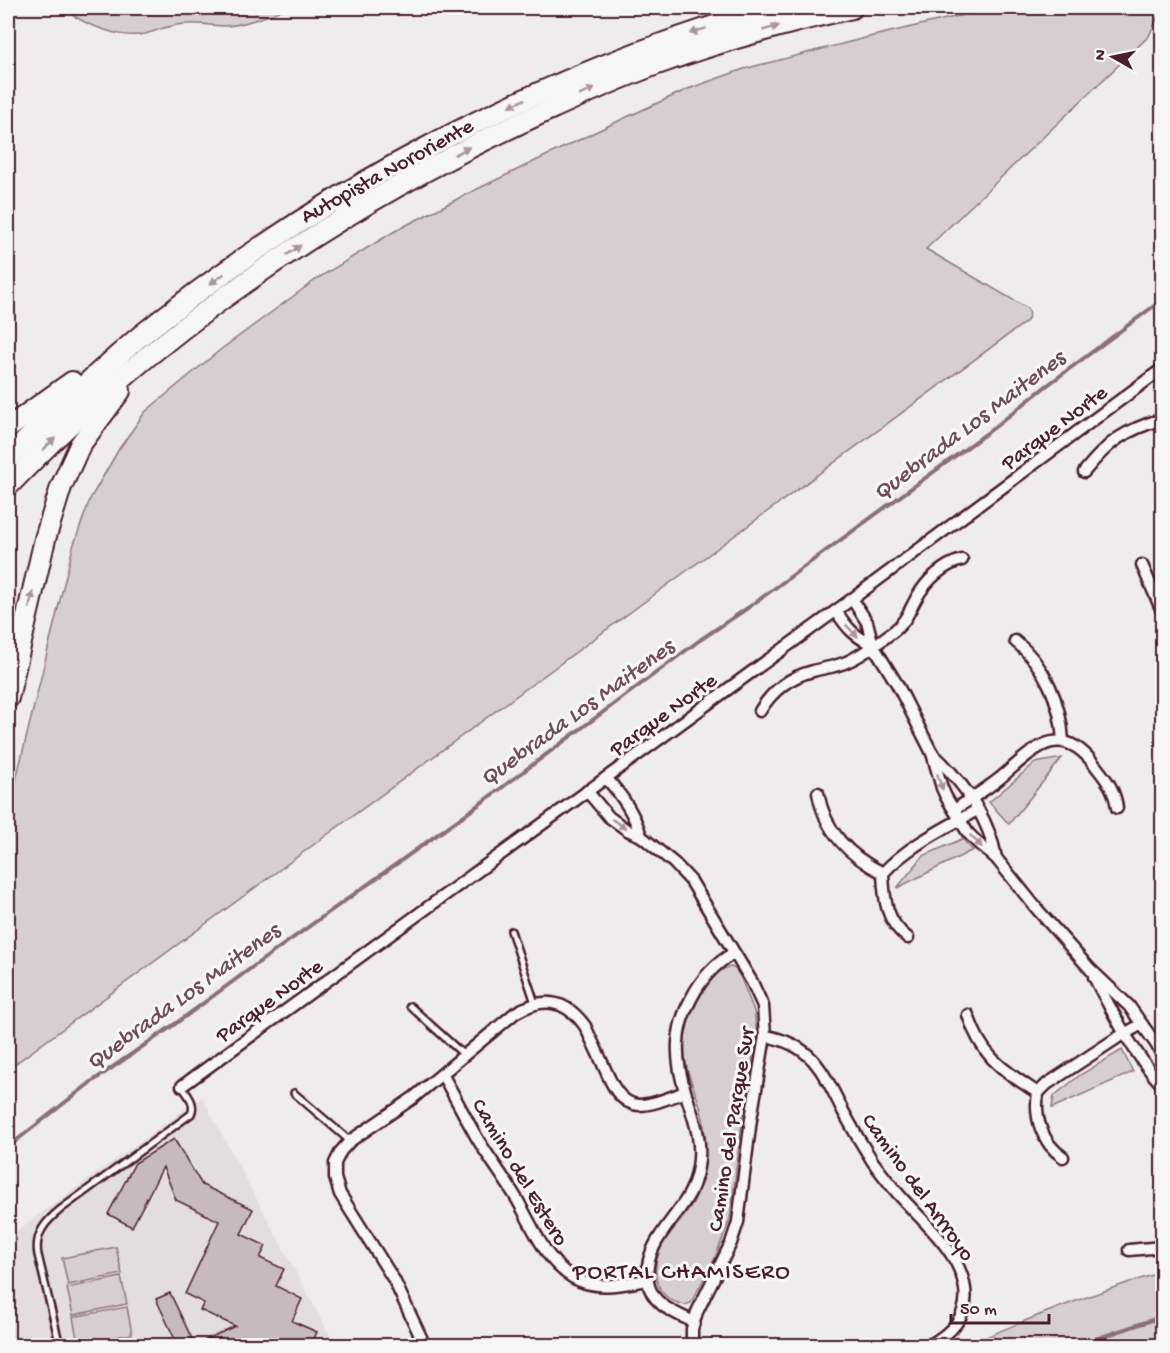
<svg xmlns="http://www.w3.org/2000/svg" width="1170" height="1353" font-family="'Gochi Hand',sans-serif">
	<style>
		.built { fill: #e3dedc }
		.green { fill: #d7cfce; stroke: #90777c; stroke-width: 1.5 }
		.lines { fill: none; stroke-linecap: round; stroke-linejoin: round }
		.stream { stroke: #8a6f74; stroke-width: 4 }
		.building { fill: #c6babb; stroke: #4a1f2b; stroke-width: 1.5 }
		.lane-casing { stroke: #4a1f2b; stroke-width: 10 }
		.street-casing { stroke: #4a1f2b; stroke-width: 15 }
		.highway-casing { stroke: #4a1f2b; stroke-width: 24 }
		.lane { stroke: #f6f6f2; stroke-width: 5 }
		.street { stroke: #f6f6f2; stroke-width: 10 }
		.highway { stroke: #f6f6f2; stroke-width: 20 }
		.oneway { fill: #a99598 }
		.labels { text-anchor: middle; stroke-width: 6; stroke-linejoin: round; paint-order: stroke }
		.street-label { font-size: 22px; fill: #4a1f2b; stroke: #f6f6f2 }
		.water-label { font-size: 24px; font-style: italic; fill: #6f4e56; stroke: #f6f6f2 }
		.neighbourhood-label { font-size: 24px; letter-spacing: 1.5px; fill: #4a1f2b; stroke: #f6f6f2 }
	</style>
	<rect width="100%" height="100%" fill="#efedea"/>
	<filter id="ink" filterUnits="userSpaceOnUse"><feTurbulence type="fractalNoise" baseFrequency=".0167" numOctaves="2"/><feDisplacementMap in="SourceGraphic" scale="12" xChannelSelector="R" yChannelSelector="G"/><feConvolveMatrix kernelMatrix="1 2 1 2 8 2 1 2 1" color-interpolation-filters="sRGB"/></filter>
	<g filter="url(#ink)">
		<path class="built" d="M202,1097L335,1345H8V1237Z"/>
		<g class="green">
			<path d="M65,8H284C274,15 241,25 227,26C214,26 200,23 186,24C172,24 159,30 145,34C126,38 109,32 91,25C82,21 71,16 65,8Z"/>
			<path d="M1044,8H1162L1149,36L926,249L1027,308L1030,313L1027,321L8,1069V812L73,547L90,499L119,449L145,412L220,350L318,278L395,231L465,195L614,123L688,89L744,69L873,36L963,15Z"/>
			<path d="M1062,758L1009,824L989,802L1035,763Z"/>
			<path d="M962,839L973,850L897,888L923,856Z"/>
			<path d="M731,967L735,969L740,976L754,1011L757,1034L743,1115L730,1219L715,1258L691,1303L685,1305C651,1298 650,1266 665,1240C669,1232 677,1226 682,1219C688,1212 693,1204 696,1196C701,1184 704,1169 705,1156C707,1140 704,1122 700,1106C694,1088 685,1069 684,1050C683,1028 694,1004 707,986C713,978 720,968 731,967Z"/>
			<path d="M1122,1050L1133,1072L1052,1108L1054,1096L1080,1075Z"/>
			<path d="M116,1247L122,1274L68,1285L62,1258Z"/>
			<path d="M1162,1272V1345H968C1031,1317 1096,1292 1162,1272Z"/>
			<path d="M121,1277L127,1304L73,1315L67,1288Z"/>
			<path d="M127,1307L132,1334L78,1344L73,1317Z"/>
		</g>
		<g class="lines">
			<g class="stream">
				<path d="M8,1147L90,1083L175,1024L258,963L473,809L700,640L749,607L995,427L1045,387L1162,300"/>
				<path d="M1075,1346L1155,1319L1162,1318"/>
			</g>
		</g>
		<path class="building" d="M174,1139L202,1185L253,1209L241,1234L266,1246L260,1258L284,1269L276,1286L302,1299L292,1321L317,1332L311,1346H178L156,1299L170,1293L195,1345L235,1326L200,1310L204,1303L185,1294L219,1221L176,1200L163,1167L132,1227L108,1214L135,1163Z"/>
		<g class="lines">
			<g class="lane-casing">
				<g id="lane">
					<path d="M511,931L535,1003"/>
					<path d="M410,1006L464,1055"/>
					<path d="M294,1093L350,1141"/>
					<path d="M60,1346L38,1255C34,1234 46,1221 61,1209L191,1114C196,1104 188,1095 182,1087"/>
				</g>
			</g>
			<g class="street-casing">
				<g id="street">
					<path d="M1084,472C1110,440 1124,431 1162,419"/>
					<path d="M1142,565L1162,611"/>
					<path d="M852,599L867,622L873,645L897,684L932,753L942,788L946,797L968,833L980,845L996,858L1037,909L1090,969L1129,1006L1156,1044L1162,1055"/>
					<path d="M836,611C847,628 854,636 873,645"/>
					<path d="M1015,641C1045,665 1061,703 1063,741"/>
					<path d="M760,711C772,691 789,677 813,671C823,668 834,667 844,663C862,656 879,642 894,631C906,622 910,609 917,597C927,580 943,565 962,560"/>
					<path d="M932,753C962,781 989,817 996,858"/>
					<path d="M606,778C622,795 634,813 641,836"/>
					<path d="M587,791L609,817L627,830L641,836L674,863L691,881L752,982L763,1006L765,1036L751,1119L738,1222L731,1243L697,1312L692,1329V1346"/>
					<path d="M818,793C825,832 849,856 883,873"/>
					<path d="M954,810C969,800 985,790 999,779C1032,752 1058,718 1094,764C1105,778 1115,789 1117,808"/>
					<path d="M908,938C886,922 884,899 883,873C909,845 944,829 977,810"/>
					<path d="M1094,977C1114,1015 1133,1053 1162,1085"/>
					<path d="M968,1015C982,1058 1002,1069 1038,1093C1034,1118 1042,1143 1063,1157"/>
					<path d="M765,1036C783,1039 800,1046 813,1060C826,1075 834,1093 843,1111C852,1128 862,1145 873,1162C882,1174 891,1186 901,1197C925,1224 960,1252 965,1289C969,1317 950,1334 928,1346"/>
					<path d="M442,1074C454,1095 465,1117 477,1138C489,1158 503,1176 515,1196C533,1225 546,1267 580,1281C602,1290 626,1283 648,1280"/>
					<path d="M182,1086L852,599L1162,369"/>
					<path d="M1038,1093L1047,1084L1117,1038L1142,1024"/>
					<path d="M1129,1250L1162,1247"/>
					<path d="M694,1322C675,1313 652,1305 648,1282C643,1248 669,1226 685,1201C692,1191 696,1179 698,1167C703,1139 693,1117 685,1091C675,1059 674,1029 691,999C701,979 714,964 734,953"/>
					<path d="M425,1346L394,1280L340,1194L335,1178V1163L341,1151L350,1141L413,1098L515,1013C542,997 565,998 585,1026C590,1037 596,1049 601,1060C609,1077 617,1104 639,1105C654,1105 671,1097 685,1092"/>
				</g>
			</g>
			<g class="highway-casing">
				<g id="highway">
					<path d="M8,428L72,382"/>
					<path d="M8,458C37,429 67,402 97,374C111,362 124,350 138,338C325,187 543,73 774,8"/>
					<path d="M8,486C41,452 75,418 111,387C241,275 388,183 544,112C581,95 619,78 657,64C721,41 786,23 852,8"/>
					<path d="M8,698L45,539L61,487L80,445L120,391"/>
				</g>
			</g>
			<use href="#lane" class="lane"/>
			<use href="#street" class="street"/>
			<use href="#highway" class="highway"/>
		</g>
		<defs><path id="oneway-solid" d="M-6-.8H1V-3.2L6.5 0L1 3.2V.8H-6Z" transform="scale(1.5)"/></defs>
		<g class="oneway">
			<use href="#oneway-solid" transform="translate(771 28) rotate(-16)"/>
			<use href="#oneway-solid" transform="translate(698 31) rotate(161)"/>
			<use href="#oneway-solid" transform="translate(587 92) rotate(-24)"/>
			<use href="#oneway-solid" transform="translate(517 103) rotate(155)"/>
			<use href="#oneway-solid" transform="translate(462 151) rotate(-27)"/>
			<use href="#oneway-solid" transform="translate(294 250) rotate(-34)"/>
			<use href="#oneway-solid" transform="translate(217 279) rotate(144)"/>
			<use href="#oneway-solid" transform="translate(49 444) rotate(-45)"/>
			<use href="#oneway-solid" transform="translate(31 600) rotate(-77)"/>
			<use href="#oneway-solid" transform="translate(852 631) rotate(45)"/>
			<use href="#oneway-solid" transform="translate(940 782) rotate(71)"/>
			<use href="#oneway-solid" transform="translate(619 824) rotate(34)"/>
			<use href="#oneway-solid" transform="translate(976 841) rotate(45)"/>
		</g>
	</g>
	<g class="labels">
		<g class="street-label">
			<text transform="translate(386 169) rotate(-29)" y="8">Autopista Nororiente</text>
			<text transform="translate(1053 426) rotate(-37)" y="8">Parque Norte</text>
			<text transform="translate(662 713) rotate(-36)" y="8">Parque Norte</text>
			<text transform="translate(268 999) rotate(-36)" y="8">Parque Norte</text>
			<text transform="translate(729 1129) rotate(-81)" y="8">Camino del Parque Sur</text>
			<text transform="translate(522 1171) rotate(59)" y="8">Camino del Estero</text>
			<text transform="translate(920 1186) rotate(54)" y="8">Camino del Arrroyo</text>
		</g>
		<g class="water-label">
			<text transform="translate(968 424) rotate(-37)" y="8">Quebrada Los Maitenes</text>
			<text transform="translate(576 711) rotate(-36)" y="8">Quebrada Los Maitenes</text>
			<text transform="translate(182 995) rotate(-36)" y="8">Quebrada Los Maitenes</text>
		</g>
		<g class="neighbourhood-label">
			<text x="682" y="1278">PORTAL CHAMISERO</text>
		</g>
	</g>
	<rect width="1170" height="1353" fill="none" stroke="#f6f6f2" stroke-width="30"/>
	<rect x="15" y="15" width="1140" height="1323" fill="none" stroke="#4a1f2b" stroke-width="2" filter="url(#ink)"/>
	<g transform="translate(1113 57) rotate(279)" stroke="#f6f6f2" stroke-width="4.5" paint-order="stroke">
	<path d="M0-4.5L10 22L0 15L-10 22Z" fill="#4a1f2b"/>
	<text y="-9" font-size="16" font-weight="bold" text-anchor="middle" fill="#4a1f2b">N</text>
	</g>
	<path d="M951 1314v9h98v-9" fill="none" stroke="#4a1f2b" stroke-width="3"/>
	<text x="960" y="1314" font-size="18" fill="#4a1f2b" stroke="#f6f6f2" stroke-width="4.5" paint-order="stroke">50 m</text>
</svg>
